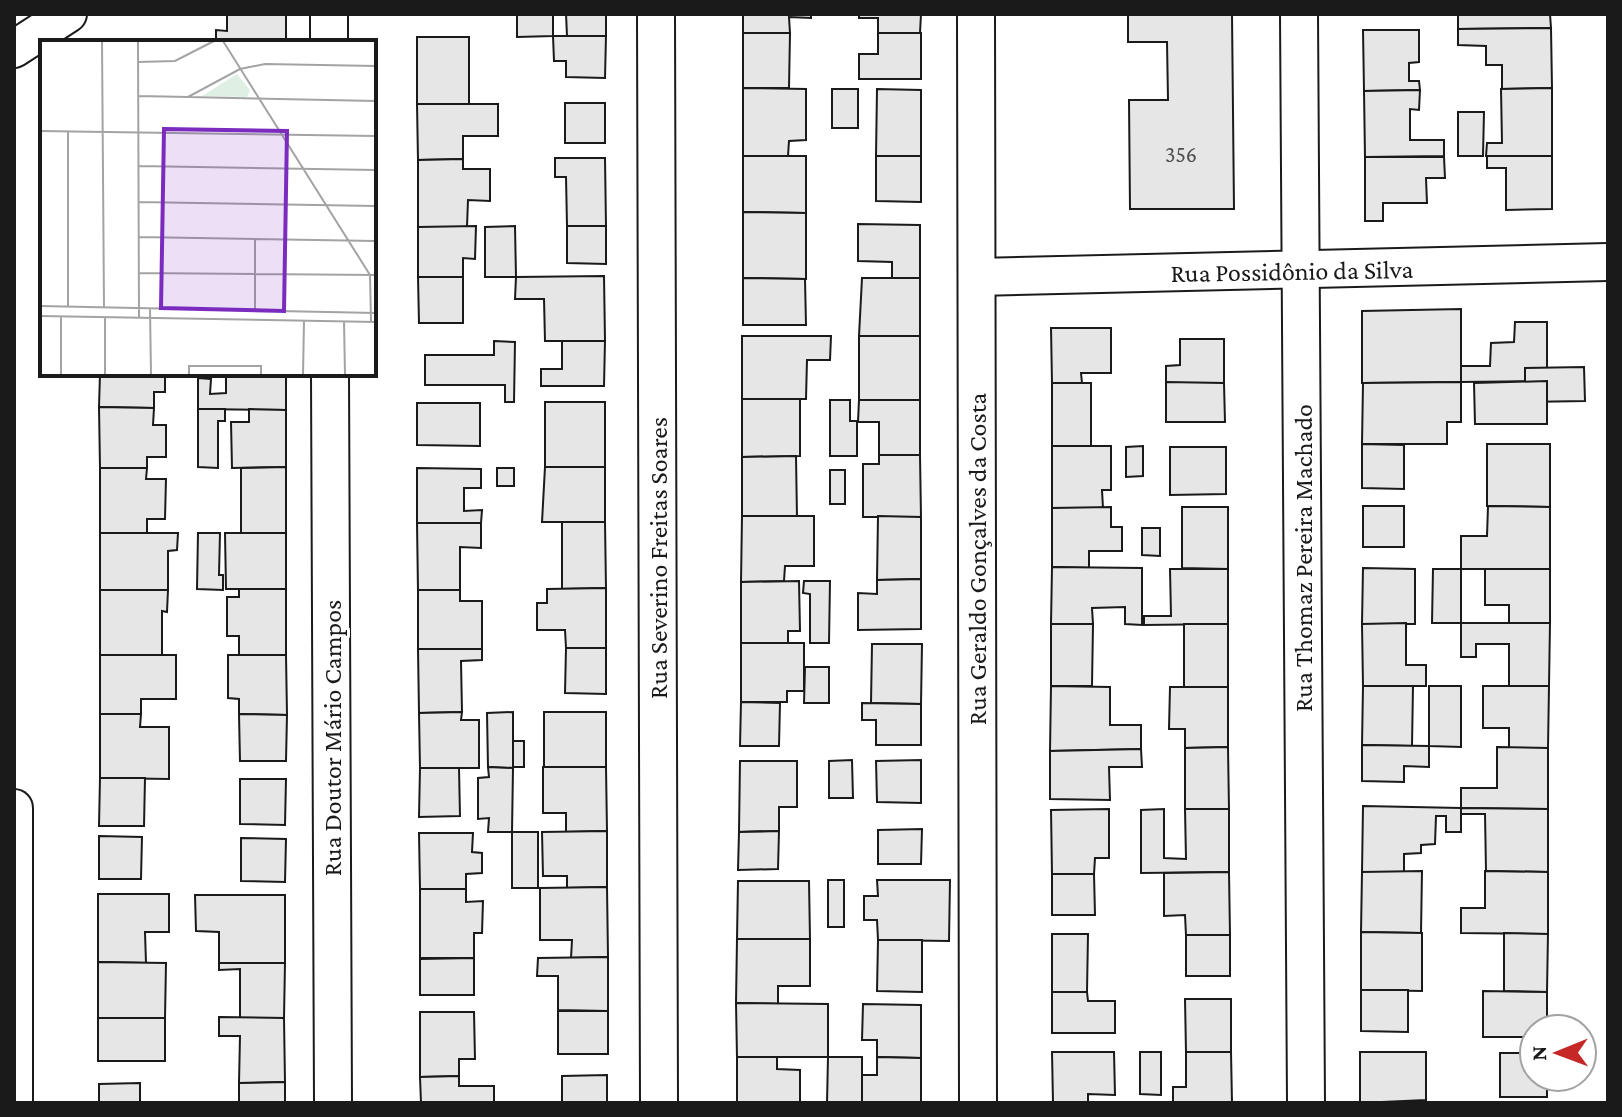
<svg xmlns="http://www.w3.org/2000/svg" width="1622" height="1117" font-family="'Crimson Pro',serif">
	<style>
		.building { fill: #e6e6e6; stroke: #1a1a1a; stroke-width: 2 }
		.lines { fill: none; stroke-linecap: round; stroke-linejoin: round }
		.street-casing { stroke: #1a1a1a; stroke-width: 40 }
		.street { stroke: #fff; stroke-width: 36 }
		.labels { text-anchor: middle; stroke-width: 6; stroke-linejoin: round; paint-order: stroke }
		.number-label { font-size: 22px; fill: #4d4d4d }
		.street-label { font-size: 26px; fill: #1a1a1a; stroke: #fff }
		.inset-road { fill: none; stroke: #a3a3a3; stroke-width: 2 }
		.view { fill: #7b2cbf; fill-opacity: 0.15; stroke: #7b2cbf; stroke-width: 4 }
		.inset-edge { fill: none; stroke: #1a1a1a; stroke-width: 4 }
	</style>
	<rect width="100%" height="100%" fill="#fff"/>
	<g class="building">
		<path d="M227,14H286V42H216V30L227,31Z"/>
		<path d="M517,14H553V36L517,37Z"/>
		<path d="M566,14H606V36H567Z"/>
		<path d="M743,14H811V18L789,17L790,33H743Z"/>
		<path d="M859,14H921L920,33H878V18H859Z"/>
		<path d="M1128,14H1232L1234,209H1130L1129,100H1168L1167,42H1128Z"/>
		<path d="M1458,14H1550L1551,28L1458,29Z"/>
		<path d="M1551,28L1552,88L1502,89V65H1486V46L1458,45V29Z"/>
		<path d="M1363,30H1419V62L1409,63V81H1419L1420,90L1364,91Z"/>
		<path d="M743,33H790L789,88H743Z"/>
		<path d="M878,33H921V79H859V54H878Z"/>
		<path d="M553,36H606L605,78L566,77V61H554Z"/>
		<rect x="417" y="37" width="52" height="67"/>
		<path d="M743,88L806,89V140L789,141L788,156H743Z"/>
		<path d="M1552,88V156H1486L1487,143H1502L1501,89Z"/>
		<rect x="832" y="89" width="26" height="39"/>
		<path d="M877,89L921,90V156H876Z"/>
		<path d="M1420,90L1419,110L1410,109V140H1444V156L1365,157L1364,91Z"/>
		<rect x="565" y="103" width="40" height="40"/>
		<path d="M417,104H498V136H463V159L418,160Z"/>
		<path d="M1458,112H1484L1483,156H1458Z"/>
		<path d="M743,156H806V213L743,212Z"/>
		<path d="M876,156H921V202L876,201Z"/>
		<path d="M1487,156H1552V209L1506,210V168H1487Z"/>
		<path d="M1365,157H1444L1445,178H1426L1427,203H1383V221H1365Z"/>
		<path d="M555,158H605L606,226H567L566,177H555Z"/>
		<path d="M463,159V169H490V201L468,200L467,227H418V160Z"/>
		<path d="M743,212L806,213V279L743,278Z"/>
		<path d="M858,224L920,225V278H892V262L858,261Z"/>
		<path d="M476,226L475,259L463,258V277H418V227Z"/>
		<path d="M515,226L516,277H485V227Z"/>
		<path d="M567,226H606V264L567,263Z"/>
		<path d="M604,276L605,341H545L544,299H515L516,277Z"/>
		<path d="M418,277H463V323H419Z"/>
		<path d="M743,278L805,279L806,325H743Z"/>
		<path d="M862,278H920V336H859Z"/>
		<path d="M1461,309V382L1362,383V311Z"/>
		<path d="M1515,322H1547V381L1461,382V366H1490L1491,343L1514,342Z"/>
		<path d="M1051,328H1111V373H1081L1082,383H1052Z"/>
		<path d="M742,336H831L830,360H807L806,399H742Z"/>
		<rect x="859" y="336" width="61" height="64"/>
		<path d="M1180,339H1224V383H1166V366L1180,365Z"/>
		<path d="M494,341L515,342L514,402H505V385H425V355H494Z"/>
		<path d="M562,341H605L604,386H541V369H562Z"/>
		<path d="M1584,367L1585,401L1525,402V368Z"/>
		<path d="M100,374H165V392H154V408L99,407Z"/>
		<path d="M226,374H286V410L198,409V378L211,379L210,394L226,393Z"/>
		<path d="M1547,381V424H1475L1474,383Z"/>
		<path d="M1166,382L1224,383L1225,422H1166Z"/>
		<path d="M1461,382V422H1447V444H1362L1363,383Z"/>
		<path d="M1052,383H1091V447L1052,446Z"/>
		<path d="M742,399H800V456L742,457Z"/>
		<path d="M830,400H850V421H857V456H830Z"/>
		<path d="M859,400H920V455H879V422H858Z"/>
		<rect x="545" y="402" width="60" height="65"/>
		<path d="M417,403H480V446L417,445Z"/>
		<path d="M99,407L154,408L153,425H166V457H147V468H100Z"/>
		<path d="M198,409H225V421H218V468L198,467Z"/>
		<path d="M249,409L286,410V467L232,468L231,422H249Z"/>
		<path d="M1362,444L1404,445V489L1362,488Z"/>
		<path d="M1487,444H1550V507L1487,506Z"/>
		<path d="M1052,446H1111V490H1102L1103,508H1052Z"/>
		<path d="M1143,446V476L1126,477V447Z"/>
		<path d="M1170,447H1226V494L1170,495Z"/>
		<path d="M879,455H920L921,517H863V464H879Z"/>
		<path d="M796,456L797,517L742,516V457Z"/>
		<path d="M286,467V533H241V468Z"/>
		<path d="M545,467H605V522H542Z"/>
		<path d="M100,468H147L146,479H166L165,519H147V533H100Z"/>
		<path d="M417,468L481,469V488H464V511L482,510L481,523H417Z"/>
		<rect x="497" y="468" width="17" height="18"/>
		<rect x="830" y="470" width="15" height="34"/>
		<rect x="1363" y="506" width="41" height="41"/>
		<path d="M1488,506L1550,507V569H1461V536H1487Z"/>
		<path d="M1111,507V527H1122V551H1089V568L1052,567V508Z"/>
		<path d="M1182,507H1228V569L1182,568Z"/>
		<path d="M742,516H814V566H785L784,581L741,582Z"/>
		<path d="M878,516L921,517V579L877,580Z"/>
		<path d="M562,522H605L606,588L562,589Z"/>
		<path d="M417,523H481V548L460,547V590H418Z"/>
		<path d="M1142,528H1160V556L1142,555Z"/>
		<path d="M100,533H178L177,550L168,551V590H100Z"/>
		<path d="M198,533H220L219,575H223V590L197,589Z"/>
		<path d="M225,533H286V589H226Z"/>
		<path d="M1052,567L1142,568V625L1125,624V607L1092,608L1093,624H1051Z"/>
		<path d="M1363,568L1415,569V624H1362Z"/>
		<path d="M1170,569H1228V624L1144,625V616H1171Z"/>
		<path d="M1433,569H1461V623H1432Z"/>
		<path d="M1485,569H1550V623H1509V605H1485Z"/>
		<path d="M921,579V629L858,630V593L877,594V580Z"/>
		<path d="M799,581L800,631H788V643H741V582Z"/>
		<path d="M804,581H830L829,643H810V594L803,593Z"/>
		<path d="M606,588V648H566L565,630H537V603H547V589Z"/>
		<path d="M239,589H286V655H239V636H227V597H239Z"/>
		<path d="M100,590H168L167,612L162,611V655H100Z"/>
		<path d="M418,590H460V601H482V649H418Z"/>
		<path d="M1406,623V665H1426V686H1363L1362,624Z"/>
		<path d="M1461,623H1550L1549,686H1509V644H1476V657H1461Z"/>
		<path d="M1051,624H1093L1092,686H1051Z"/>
		<rect x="1184" y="624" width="44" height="63"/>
		<path d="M741,643H804V691H787V702H741Z"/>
		<path d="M872,644H922L921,704L871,703Z"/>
		<path d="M566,648H606V694L565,693Z"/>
		<path d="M418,649H482V660L461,661L462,712L419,713Z"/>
		<path d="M100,655H176V699H141V714H100Z"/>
		<path d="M228,655H286L287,715L239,714V699L228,698Z"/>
		<path d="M805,667H829V703H804Z"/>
		<path d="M1051,686L1110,687V725H1141V749L1050,751Z"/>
		<path d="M1363,686H1413L1412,746L1362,745Z"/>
		<path d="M1429,686H1461V747L1429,746Z"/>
		<path d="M1483,686H1549L1548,748H1509V728H1483Z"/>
		<path d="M1170,687H1228V747L1185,748V729H1169Z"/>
		<path d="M741,702L780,703L779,746H740Z"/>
		<path d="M862,703L921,704V745H876V720H862Z"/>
		<path d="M462,712L461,720H479V768H420L419,713Z"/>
		<path d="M513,712V768L488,767L487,713Z"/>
		<rect x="544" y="712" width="62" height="55"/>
		<path d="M100,714H141L140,727H169V779L100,778Z"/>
		<path d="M239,714L287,715L286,761H240Z"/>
		<rect x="513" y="741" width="11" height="26"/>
		<path d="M1362,745L1429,746V767L1404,766V782L1362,781Z"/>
		<path d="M1228,747L1229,809H1185V748Z"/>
		<path d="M1497,747L1548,748V809L1461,808V788H1497Z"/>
		<path d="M1141,749L1142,767H1109L1110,800L1050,799V751Z"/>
		<path d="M852,760L853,798H829V761Z"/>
		<path d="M921,760V803L877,802L876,761Z"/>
		<path d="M740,761H797V807H779V831L739,832Z"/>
		<path d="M488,767L513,768L512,832H488L489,818L478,819V778L489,777Z"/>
		<path d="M543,767H606L607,831L566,832V813H543Z"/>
		<path d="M420,768H459L460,816L419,817Z"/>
		<path d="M100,778H145L144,826H99Z"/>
		<path d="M240,779H286L285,825L240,824Z"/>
		<path d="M1363,806L1461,808V832H1446V816H1436L1435,844L1421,845V853L1404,854V872H1362Z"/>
		<path d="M1461,808L1548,809V872L1486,871L1485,814H1461Z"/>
		<path d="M1109,809V858H1095L1094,874H1052L1051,810Z"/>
		<path d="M1164,809V858L1186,859L1185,809H1229V872L1141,873V810Z"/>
		<path d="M922,829L921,864H878V830Z"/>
		<path d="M607,831V887L567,888V876H543L542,832Z"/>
		<path d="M779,831L778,869L738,870L739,832Z"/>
		<rect x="512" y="832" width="26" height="56"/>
		<path d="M419,833H473L472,852L482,853V873L466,874V889H420Z"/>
		<path d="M99,836L142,837L141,879H99Z"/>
		<path d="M241,838L286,839L285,882L241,881Z"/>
		<path d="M1422,871L1421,933L1361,932L1362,872Z"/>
		<path d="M1485,871L1548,872V934L1461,933V908H1485Z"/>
		<path d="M1229,872L1230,935H1186L1185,915L1164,916V873Z"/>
		<path d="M1052,874H1094L1095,915H1052Z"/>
		<rect x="828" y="880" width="16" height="47"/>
		<path d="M877,880H950L949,941L878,940L877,920H864V896H878Z"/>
		<path d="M738,881H809L810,939H737Z"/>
		<path d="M607,887L608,957L571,958L572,940H540V888Z"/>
		<path d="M420,889H466V902L483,901L482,933H474V958H420Z"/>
		<path d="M98,894H169V932H145L146,963L98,962Z"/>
		<path d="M195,895H285V963H219V932L196,931Z"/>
		<path d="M1361,932L1422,933V991L1361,990Z"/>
		<path d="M1504,933L1548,934L1547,992L1504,991Z"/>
		<path d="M1052,934H1088L1087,992H1052Z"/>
		<rect x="1186" y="935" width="44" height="41"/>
		<path d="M737,939H810V986H778V1004L736,1003Z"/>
		<path d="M878,940H922V992L877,991Z"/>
		<path d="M608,957V1011L558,1010V976H537L538,958Z"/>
		<path d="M474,958V995H420V959Z"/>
		<path d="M98,962L166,963L165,1018H98Z"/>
		<path d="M219,963H285L284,1018H240V969L219,970Z"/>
		<path d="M1361,990H1408V1032L1361,1031Z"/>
		<path d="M1483,991L1547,992V1029H1534V1037H1483Z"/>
		<path d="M1052,992H1087L1088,1001H1115V1033H1052Z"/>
		<path d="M1185,999H1231V1052H1186Z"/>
		<path d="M736,1003L828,1004V1057H737Z"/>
		<path d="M863,1004L921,1005V1058L877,1057V1040H862Z"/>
		<rect x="558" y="1011" width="50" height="43"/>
		<path d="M420,1012H474L475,1059H459V1076L420,1077Z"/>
		<path d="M219,1017L284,1018L285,1082L239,1083L240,1036H219Z"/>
		<rect x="98" y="1018" width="67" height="43"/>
		<path d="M1052,1052H1114L1115,1095L1088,1094V1103H1053Z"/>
		<path d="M1140,1052H1161V1095L1140,1094Z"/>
		<path d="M1186,1052H1231L1232,1103H1173V1087H1186Z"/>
		<path d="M1360,1052H1426V1100L1360,1103Z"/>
		<path d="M1500,1053H1534V1077H1547V1097H1500Z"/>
		<path d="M737,1057H777V1069L800,1070V1103H737Z"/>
		<path d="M828,1057H862V1103H827Z"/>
		<path d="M877,1057L921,1058V1103H862V1075H877Z"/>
		<path d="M607,1075V1103H562V1076Z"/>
		<path d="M459,1076V1086H494V1103H421L420,1077Z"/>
		<path d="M285,1082V1103H239V1083Z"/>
		<path d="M140,1083V1103H99V1084Z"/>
	</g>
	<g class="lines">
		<g class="street-casing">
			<g id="street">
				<path d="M329,14V42"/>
				<path d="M656,14L659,1103"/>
				<path d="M976,14L978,1103"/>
				<path d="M1299,14L1306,1103"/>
				<path d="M14,49L68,14"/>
				<path d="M977,277L1608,262"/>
				<path d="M330,374L333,1103"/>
				<path d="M14,808V1103"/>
			</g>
		</g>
		<use href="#street" class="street"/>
	</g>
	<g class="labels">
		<g class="number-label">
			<text x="1181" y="162">356</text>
		</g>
		<g class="street-label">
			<text transform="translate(1292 271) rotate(-1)" y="9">Rua Possidônio da Silva</text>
			<text transform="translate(658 558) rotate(-90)" y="9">Rua Severino Freitas Soares</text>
			<text transform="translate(1303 558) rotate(-90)" y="9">Rua Thomaz Pereira Machado</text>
			<text transform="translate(977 559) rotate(-90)" y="9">Rua Geraldo Gonçalves da Costa</text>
			<text transform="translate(332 738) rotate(-90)" y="9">Rua Doutor Mário Campos</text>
		</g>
	</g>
	<g transform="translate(40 40)">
		<rect width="336" height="336" fill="#fff"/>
		<path d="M197,34L210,50L207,57L162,56Z" fill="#e0efe3"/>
		<path class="inset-road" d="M62,1L64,268M98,1L99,278M183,1L330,235L331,281M98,22L135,21L174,1M99,56L148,57L200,29L225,24L336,26M149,57L336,61M0,91L336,96M28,91V267M99,126L336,130M99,162L336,166M99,197L336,201M215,199V271M99,233L336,235M0,266L336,273M110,268L111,335M0,276L336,282M304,281L305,335M21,335V276M65,335V277M149,335V326H221V335M263,335L264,280"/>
		<path class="view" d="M124,89L247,91L244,271L121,268Z"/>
		<rect width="336" height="336" class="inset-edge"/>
	</g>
	<rect width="1622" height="1117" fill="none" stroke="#1a1a1a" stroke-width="32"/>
	<g transform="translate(1558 1053) rotate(269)"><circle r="38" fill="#ffffff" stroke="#a3a3a3" stroke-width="2"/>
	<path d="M0-6L14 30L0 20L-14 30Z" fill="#c62828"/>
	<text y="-12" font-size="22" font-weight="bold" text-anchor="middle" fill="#1a1a1a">N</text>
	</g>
</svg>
